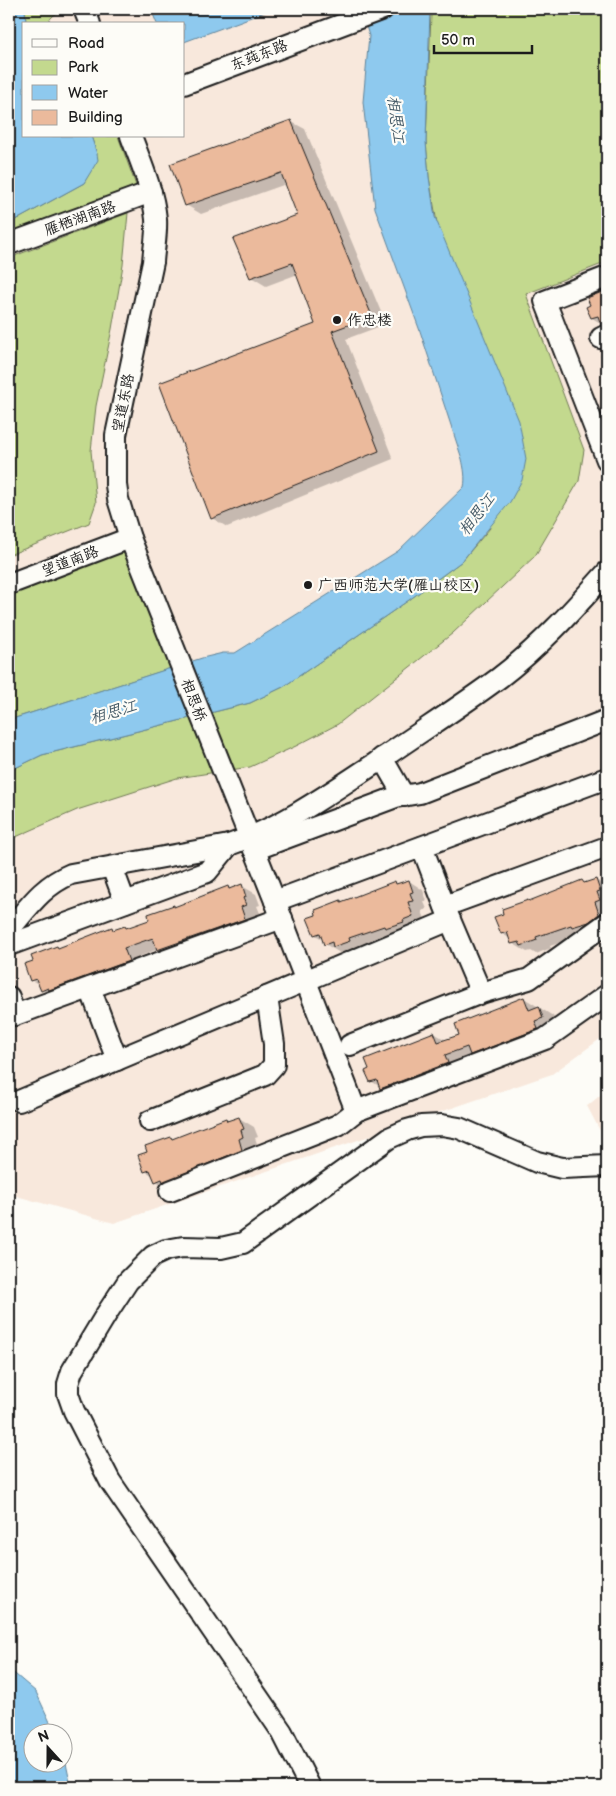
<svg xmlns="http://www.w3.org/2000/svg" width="616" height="1796" font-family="'Balsamiq Sans','LXGW WenKai TC',sans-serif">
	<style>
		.built { fill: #f8e8dc; fill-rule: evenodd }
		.green { fill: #c3d98e; stroke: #707a55 }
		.water { fill: #8ec9ee; stroke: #60849a }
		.shadow { fill: #0003 }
		.building { fill: #ebba9c; stroke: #1c1c1c }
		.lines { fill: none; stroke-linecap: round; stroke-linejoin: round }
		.minor-casing { stroke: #1c1c1c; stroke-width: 24 }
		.minor { stroke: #fdfcf7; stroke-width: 20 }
		.poi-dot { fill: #1c1c1c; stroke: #fdfcf7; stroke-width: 2 }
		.labels { text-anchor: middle; stroke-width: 4.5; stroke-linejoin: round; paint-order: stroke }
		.street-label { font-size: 15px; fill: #1c1c1c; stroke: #fdfcf7 }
		.poi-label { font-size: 15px; fill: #1c1c1c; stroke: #fdfcf7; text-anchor: start }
		.water-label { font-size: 16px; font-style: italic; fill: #445966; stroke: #fdfcf7 }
	</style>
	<rect width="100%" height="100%" fill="#fdfcf7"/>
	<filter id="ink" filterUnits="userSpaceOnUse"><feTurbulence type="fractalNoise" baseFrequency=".02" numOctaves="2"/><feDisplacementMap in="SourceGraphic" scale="10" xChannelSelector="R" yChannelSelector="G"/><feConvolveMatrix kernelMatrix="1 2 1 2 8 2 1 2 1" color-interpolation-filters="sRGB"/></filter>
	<g filter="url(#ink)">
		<g class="built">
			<path d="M9,9H607V1034L552,1074L114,1223L9,1194ZM24,24H184V136H24Z"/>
			<path d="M607,1090V1144L587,1106Z"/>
		</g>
		<g class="green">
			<path d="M25,9H65L54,15L45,24H26Z"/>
			<path d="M442,9H607V262L526,294L584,450L579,481L535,556L453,633L338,724L296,746L250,767L177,778L77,810L9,840V771L42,755L250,703L283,687L409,600L462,561L490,528L429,177L426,142L431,14Z"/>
			<path d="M91,136H118L138,191L9,238V222L20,218L84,183L97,154Z"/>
			<path d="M128,213L123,265L112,329L96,406L91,451L96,503L89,523L9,555V258Z"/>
			<path d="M130,538L181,665L9,720V584Z"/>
		</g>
		<g class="water">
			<path d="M9,9H25L26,24H24V136H91L97,154L98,160L84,183L20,218L9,222Z"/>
			<path d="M151,9H273L184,42V24H157Z"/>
			<path d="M361,9H430L426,142L429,177L435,217L519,421L526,459L522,480L510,502L462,561L409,600L283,687L250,703L42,755L9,771V720L202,658L223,653H235L398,551L464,487C466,478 464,468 462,459L420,331L375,208L363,102L369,36Z"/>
			<path d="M9,1669L36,1692L55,1733L32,1734V1764H62L63,1749L71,1787H9Z"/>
		</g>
		<g class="shadow">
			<path d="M290,121L305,129L386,324L346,339L393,459L227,527L212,518L317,325L298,274L266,286L251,277L299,215L286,184L201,214L186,205Z"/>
			<path d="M607,291V327L592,318V306L588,298Z"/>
			<path d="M607,352V378L604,377L601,366L604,365L600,355Z"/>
			<path d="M596,880L607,887V927L550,946L551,948L536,954L531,951L527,952L512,943L511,939L502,934L530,902L582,882L586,884Z"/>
			<path d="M409,881L423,890L427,901L424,902L427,909L422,911L427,925L349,955L344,952L340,953L325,944L323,939L315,935L343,903L395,883L399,885Z"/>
			<path d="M242,886L256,894L260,905L257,906L260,913L255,915L259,927L181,956L169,948V951L173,957L158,949L138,957L143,969L57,999L42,990L40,985L31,980L60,949L112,928L116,931L125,927L128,929L151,920L174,906L176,908L228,887L232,889Z"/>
			<path d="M524,998L553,1016L557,1026L396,1097L371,1081L434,1033L446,1040L460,1036Z"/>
			<path d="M239,1118L254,1127L258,1137L255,1138L258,1146L253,1147L257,1158L171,1190L156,1181L154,1176L145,1171L149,1152L171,1138L174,1140L226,1119L229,1121Z"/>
		</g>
		<g class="building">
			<path d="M291,120L372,316L332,331L379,451L211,519L159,383L315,324L292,263L250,278L233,239L297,215L281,173L185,206L170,164Z"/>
			<path d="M607,290V323L601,325L598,316L591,318L586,307L590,305L587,298Z"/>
			<path d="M596,879L600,891L597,892L600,900L595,902L599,914L589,922L572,927L571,925L536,937L537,940L521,946L519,942L511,944L507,932L501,934L494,917L503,914L502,909L528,900L529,901L582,880L584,883Z"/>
			<path d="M409,880L413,892L410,893L413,901L408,902L413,916L403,920L404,922L385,928L384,926L349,938L350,941L333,947L332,942L324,945L320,933L314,935L307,918L316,915L315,910L341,900V902L395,881L396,884Z"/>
			<path d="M242,884L246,897L243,898L246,905L241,907L245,919L157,950L153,938L147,940L124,948L129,961L49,990L48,988L41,991L36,979L30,981L24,964L33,961L31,956L57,946L58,948L112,927L113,930L125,926L126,928L149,920L148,914L174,905V907L228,886L229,889Z"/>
			<path d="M524,997L529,1010L539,1006L543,1018L535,1021L538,1029L470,1055L467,1047L445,1055L448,1063L380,1089L377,1080L370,1082L365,1071L369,1069L365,1059L434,1032L438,1042L459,1035L455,1024Z"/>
			<path d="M239,1117L244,1129L241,1130L243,1137L239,1139L242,1150L163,1182L162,1179L155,1182L150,1170L144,1172L138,1155L147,1152L145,1146L171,1137L172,1139L226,1118L227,1121Z"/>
		</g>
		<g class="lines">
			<g class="minor-casing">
				<g id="minor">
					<path d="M84,9L90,24"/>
					<path d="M184,84L383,9"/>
					<path d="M131,136C141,163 153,190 156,219C157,233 154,247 153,262L116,435V485L118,499L130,538L275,901L356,1111"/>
					<path d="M9,244L151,192"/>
					<path d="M607,277L545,301L607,460"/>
					<path d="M601,338L607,335"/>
					<path d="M9,584L130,538"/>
					<path d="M382,758L404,796"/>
					<path d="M254,850L396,797L420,793L607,720"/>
					<path d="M112,867L125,902"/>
					<path d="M275,901L607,778"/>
					<path d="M445,906L607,847"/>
					<path d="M9,930C28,908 42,886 71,874L229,845C282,827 330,793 377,762C417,734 460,707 499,678C540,647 573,610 607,572"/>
					<path d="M9,945L207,872L229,845"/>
					<path d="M90,988L117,1060"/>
					<path d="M481,993L529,979L607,923"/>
					<path d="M9,997L15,1015L282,918"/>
					<path d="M350,1045L481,993L450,920L422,847"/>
					<path d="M19,1101L450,920"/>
					<path d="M150,1121L265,1075L274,1065V1044L267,997"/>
					<path d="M170,1191L338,1125L356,1111L545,1039L607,995"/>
					<path d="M310,1787L282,1732L110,1481L74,1411L68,1394V1384L72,1371L107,1313L128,1281L153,1256L166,1250L183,1247L221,1248L243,1243L389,1138L407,1130L421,1126L442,1125L459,1128L537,1162L562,1168L607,1166"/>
				</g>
			</g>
			<use href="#minor" class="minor"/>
		</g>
	</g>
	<g class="poi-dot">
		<circle cx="337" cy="320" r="5"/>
		<circle cx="308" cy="585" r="5"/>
	</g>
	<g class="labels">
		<g class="street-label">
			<text transform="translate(259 55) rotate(-21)" y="5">东莼东路</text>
			<text transform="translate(80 218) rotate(-20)" y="5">雁栖湖南路</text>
			<text transform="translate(123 403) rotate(-79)" y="5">望道东路</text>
			<text transform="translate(70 561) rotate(-21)" y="5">望道南路</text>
			<text transform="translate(194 700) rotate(69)" y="5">相思桥</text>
		</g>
		<g class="poi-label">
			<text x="347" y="325">作忠楼</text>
			<text x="318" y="590">广西师范大学(雁山校区)</text>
		</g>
		<g class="water-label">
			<text transform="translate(397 119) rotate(83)" y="6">相思江</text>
			<text transform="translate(476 514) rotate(-52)" y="6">相思江</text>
			<text transform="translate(113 711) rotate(-16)" y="6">相思江</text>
		</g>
	</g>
	<rect width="616" height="1796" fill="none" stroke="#fdfcf7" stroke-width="30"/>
	<rect x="15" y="15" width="586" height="1766" fill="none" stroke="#1c1c1c" stroke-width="2" filter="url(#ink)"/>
	<rect x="22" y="22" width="162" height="115" fill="#fdfcf7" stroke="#a3a29f"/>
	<rect x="32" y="39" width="25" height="8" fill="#fdfcf7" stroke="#a3a29f"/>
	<text x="68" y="48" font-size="15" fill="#1c1c1c">Road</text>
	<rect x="32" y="60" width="25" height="15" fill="#c3d98e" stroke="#a3a29f"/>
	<text x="68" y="72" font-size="15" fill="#1c1c1c">Park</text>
	<rect x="32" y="85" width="25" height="15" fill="#8ec9ee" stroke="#a3a29f"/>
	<text x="68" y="98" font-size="15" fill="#1c1c1c">Water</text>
	<rect x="32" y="110" width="25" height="15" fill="#ebba9c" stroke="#a3a29f"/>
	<text x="68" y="122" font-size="15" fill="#1c1c1c">Building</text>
	<g transform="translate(48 1748) rotate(339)"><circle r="24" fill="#fdfcf7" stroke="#a3a29f"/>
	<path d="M0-4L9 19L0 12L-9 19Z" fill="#1c1c1c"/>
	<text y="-8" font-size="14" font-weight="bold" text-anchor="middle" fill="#1c1c1c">N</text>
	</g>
	<path d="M434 45v8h98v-8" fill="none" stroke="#1c1c1c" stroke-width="2.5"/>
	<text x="441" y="45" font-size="15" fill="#1c1c1c" stroke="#fdfcf7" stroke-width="4" paint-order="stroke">50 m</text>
</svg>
